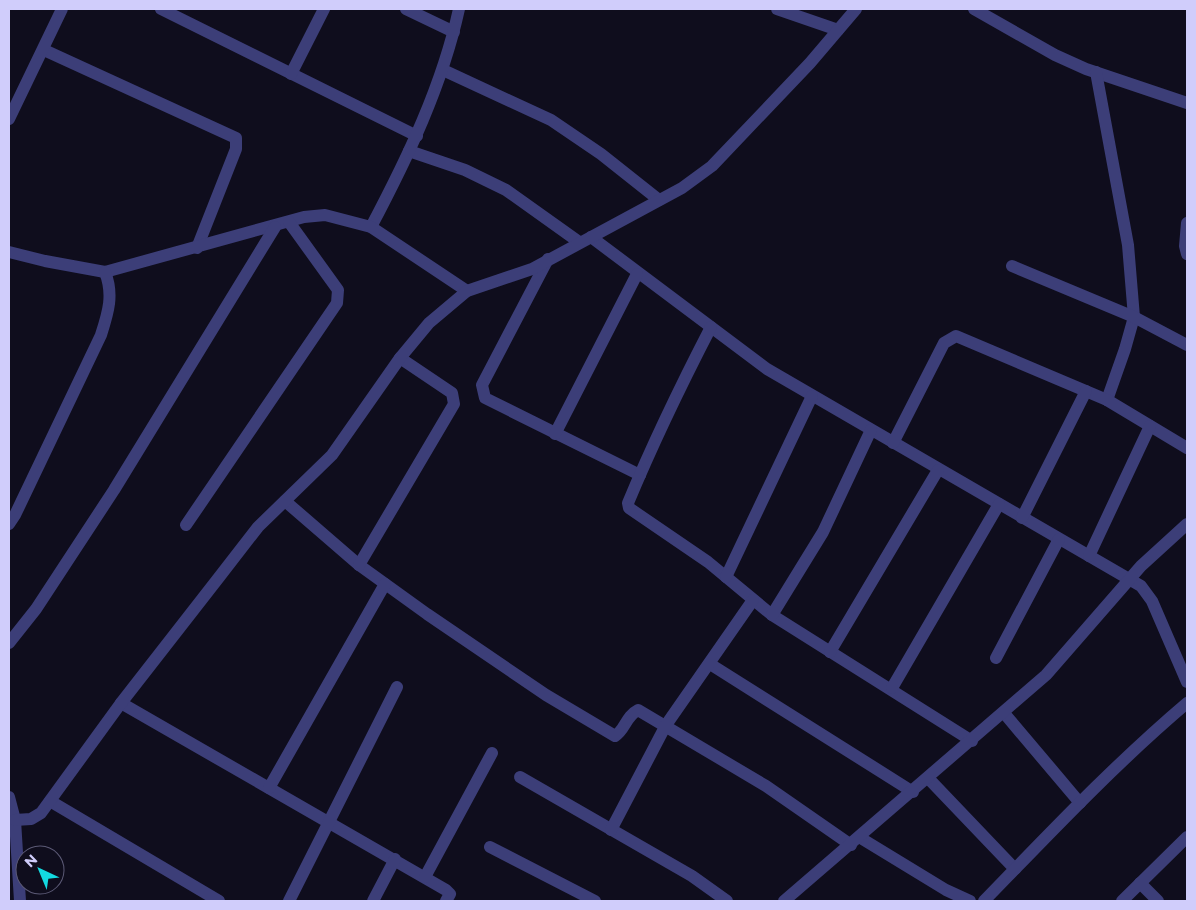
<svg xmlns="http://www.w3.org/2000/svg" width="1196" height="910" font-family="Montserrat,sans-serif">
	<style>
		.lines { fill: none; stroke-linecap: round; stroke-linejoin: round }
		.minor { stroke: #3c3e78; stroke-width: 12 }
	</style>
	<rect width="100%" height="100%" fill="#0f0d1d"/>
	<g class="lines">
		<g class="minor">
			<path d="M161,9L417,136"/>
			<path d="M406,9L454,32"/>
			<path d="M777,9L838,30"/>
			<path d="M974,9L1055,55L1086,69L1187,103"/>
			<path d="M44,50L236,138V149L197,248"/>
			<path d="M443,70L551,120L601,154L659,200"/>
			<path d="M1096,72L1128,245L1134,317L1125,349L1107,400"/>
			<path d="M291,74L324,9"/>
			<path d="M9,119L62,9"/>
			<path d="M409,151L465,170L506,190L579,242"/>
			<path d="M1187,223L1185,246L1187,254"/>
			<path d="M371,227C408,157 442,86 459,9"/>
			<path d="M591,237L767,369L1141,586L1152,601L1187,682"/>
			<path d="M9,252L45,261L105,272L304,217L325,215L371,227L467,291"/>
			<path d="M548,259L482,385L485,398L640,475"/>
			<path d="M1012,266L1134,317L1187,345"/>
			<path d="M711,327C681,385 653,443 628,503L629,508L708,562L772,615L972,741"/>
			<path d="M555,434L637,274"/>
			<path d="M893,443L944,343L956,336L1107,400L1187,448"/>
			<path d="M285,501L359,565L427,614L546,695L615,736C625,730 626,716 638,710L766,786L851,845"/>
			<path d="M1022,518L1086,391"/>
			<path d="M9,524L15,515L101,335C108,313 114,295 105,272"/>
			<path d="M186,525L337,303L338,290L289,222"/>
			<path d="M1089,556L1150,426"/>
			<path d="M359,565L454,404L452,393L400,358"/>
			<path d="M726,577L812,396"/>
			<path d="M772,615L823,532L871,430"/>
			<path d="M9,643L36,609L114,490L275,227"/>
			<path d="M830,652L938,470"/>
			<path d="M996,658L1059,539"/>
			<path d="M710,664L913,792"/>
			<path d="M892,688L999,504"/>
			<path d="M121,703L446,890L450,894L446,901"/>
			<path d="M1004,713L1080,803"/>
			<path d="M520,777L692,876L727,901"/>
			<path d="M928,778L1015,869"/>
			<path d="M269,788L385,584"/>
			<path d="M9,797L15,820L20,901"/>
			<path d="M50,801L219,901"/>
			<path d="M15,820L31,819L41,813L121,703L220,576L258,527L332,455L400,358L429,323L467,291L532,269L682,188L712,166L810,63L856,9"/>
			<path d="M611,830L666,725L753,600"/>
			<path d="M859,837L946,890L970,901"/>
			<path d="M490,847L595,901"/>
			<path d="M425,877L492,753"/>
			<path d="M1140,883L1158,901"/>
			<path d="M289,901L397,687"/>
			<path d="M373,901L395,859"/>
			<path d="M784,901L1046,675L1141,566L1187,524"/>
			<path d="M984,901C1050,833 1115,764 1187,703"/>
			<path d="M1122,901L1187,837"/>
		</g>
	</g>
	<rect width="1196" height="910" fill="none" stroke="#d0cdfb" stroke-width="20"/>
	<g transform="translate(40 870) rotate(316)"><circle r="24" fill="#0f0d1d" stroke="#5c5a76"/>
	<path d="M0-4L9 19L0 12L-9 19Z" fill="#13dae1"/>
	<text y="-8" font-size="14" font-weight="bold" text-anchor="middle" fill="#d0cdfb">N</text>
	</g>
</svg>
